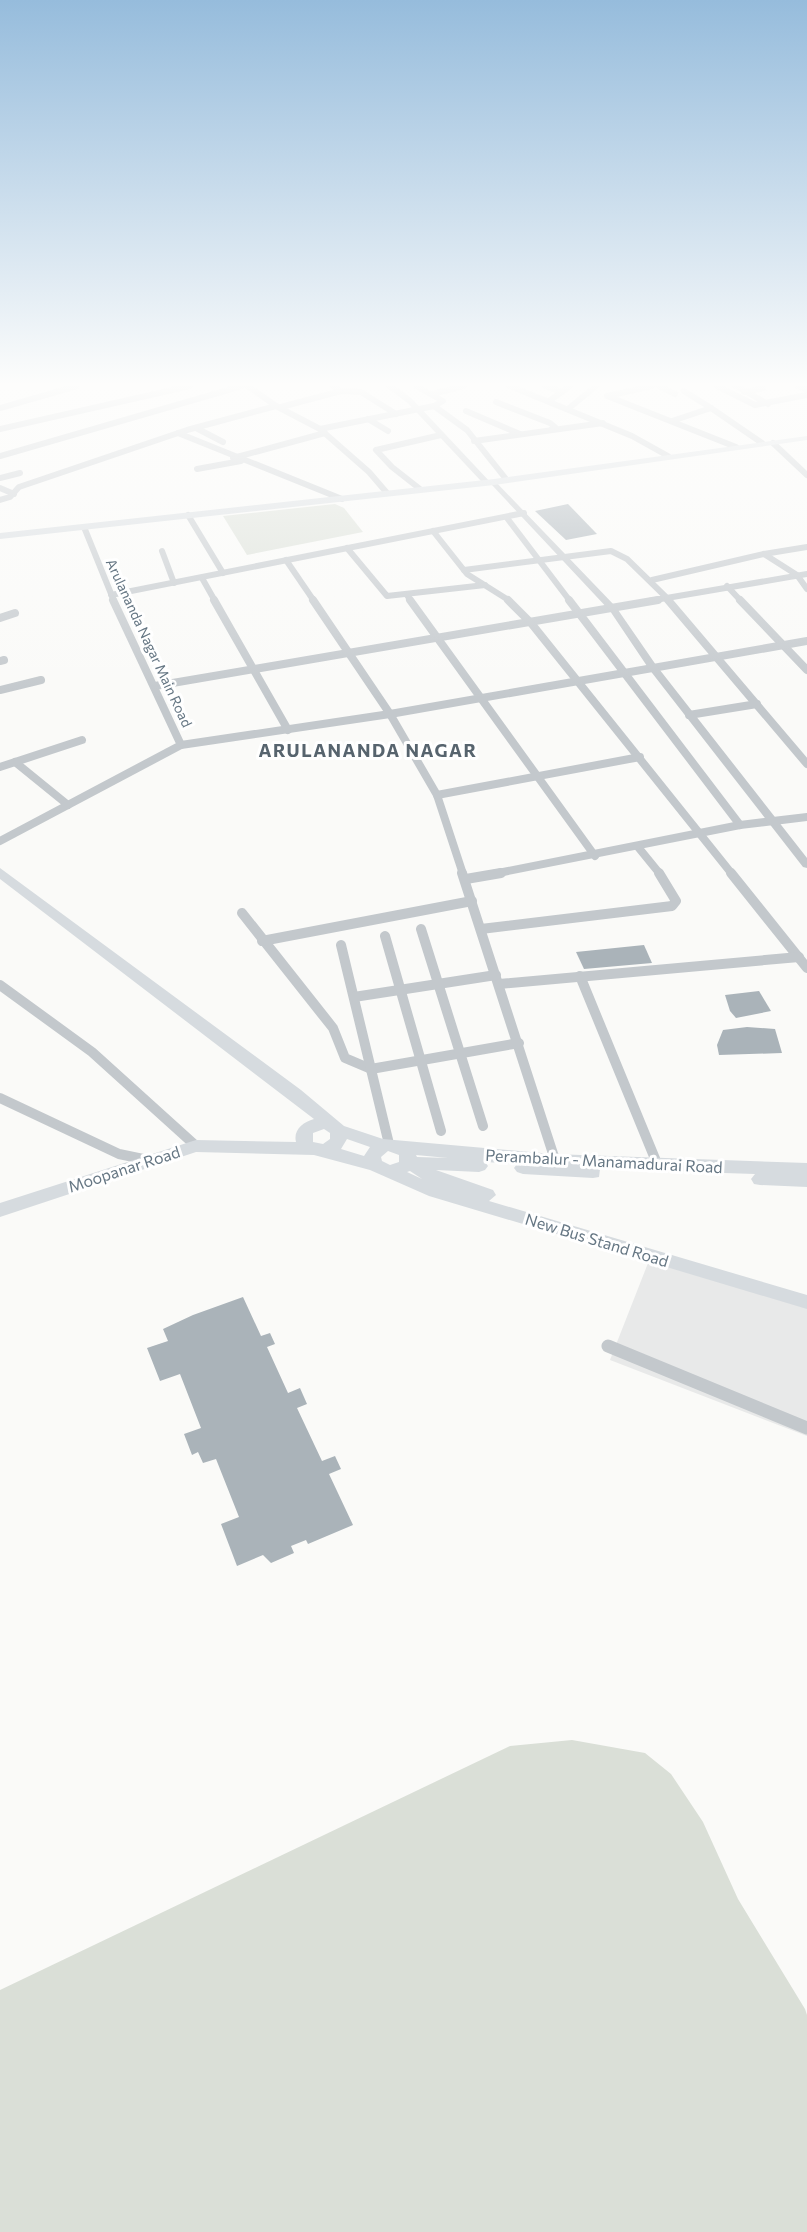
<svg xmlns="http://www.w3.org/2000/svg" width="807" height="2232" font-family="Commissioner,sans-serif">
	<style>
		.built { fill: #e8e9e9 }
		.green { fill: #dadfd7 }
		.building { fill: #aab3b9 }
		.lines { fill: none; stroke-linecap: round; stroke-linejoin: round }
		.minor-far3 { stroke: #c3c8cc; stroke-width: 6 }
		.minor-far2 { stroke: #c3c8cc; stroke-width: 8 }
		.minor-far1 { stroke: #c3c8cc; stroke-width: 10 }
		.minor { stroke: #c3c8cc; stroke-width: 13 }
		.tertiary { fill: #c3c8cc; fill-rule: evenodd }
		.secondary { fill: #d6dbdf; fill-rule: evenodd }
		.primary { fill: #d6dbdf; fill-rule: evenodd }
		.labels { text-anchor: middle; stroke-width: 6; stroke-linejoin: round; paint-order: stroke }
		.far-street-label { font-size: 14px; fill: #657683; stroke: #fff }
		.street-label { font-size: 16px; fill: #657683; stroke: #fff }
		.far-district-label { font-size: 18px; font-weight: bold; letter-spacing: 1.5px; fill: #57646e; stroke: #fff }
	</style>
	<rect width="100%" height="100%" fill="#fafaf8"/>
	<path class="built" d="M650,1258L807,1304V1436L610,1360Z"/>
	<g class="green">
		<path d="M335,504L344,508L363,532L247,555L223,516Z"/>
		<path d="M572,1740L645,1753L671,1774L703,1822L738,1899L805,2009L807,2015V2232H0V1990L510,1746Z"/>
	</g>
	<g class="building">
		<path d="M568,504L597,534L566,540L535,511Z"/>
		<path d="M644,945L652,963L584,969L576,952Z"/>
		<path d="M759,991L771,1011L736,1018L730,1011L725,995Z"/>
		<path d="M747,1027L775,1029L782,1053L719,1055L717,1045L723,1030Z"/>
		<path d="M243,1297L261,1336L270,1333L275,1344L267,1347L288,1393L300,1388L307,1404L297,1408L322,1461L335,1456L341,1469L329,1474L353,1525L308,1544L306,1540L291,1546L294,1553L271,1563L263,1555L237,1566L221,1524L239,1517L216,1459L203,1463L198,1452L192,1455L184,1434L201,1428L180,1374L160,1381L147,1348L168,1341L163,1329L193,1315Z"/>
	</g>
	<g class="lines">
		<g class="minor-far3">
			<path d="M248,386L276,406L320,429L369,472L387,493"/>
			<path d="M390,386L410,401L486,482"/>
			<path d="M510,386L632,436L668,456"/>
			<path d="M545,386L562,392"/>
			<path d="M652,386L607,396L736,447"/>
			<path d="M659,386L675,394"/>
			<path d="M717,386L755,405L807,395"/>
			<path d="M736,386L768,404"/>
			<path d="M798,386L807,390"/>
			<path d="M341,391L361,392L396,414"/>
			<path d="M684,391L711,408"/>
			<path d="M744,392L763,388"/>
			<path d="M432,394L464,386"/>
			<path d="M549,401L570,386"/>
			<path d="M496,402L550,423L555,427L552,429"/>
			<path d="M434,406L467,430L506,479"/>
			<path d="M281,407L341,391L334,386"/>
			<path d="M0,408L77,386"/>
			<path d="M568,409L596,386"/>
			<path d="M466,411L520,434"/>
			<path d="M368,419L388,431"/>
			<path d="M672,421L711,408L762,443"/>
			<path d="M196,428L223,442"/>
			<path d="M0,429L190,386"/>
			<path d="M320,429L434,406L443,401L416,386"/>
			<path d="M178,433L342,499"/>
			<path d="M474,441L603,423"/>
			<path d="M773,443L807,475"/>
			<path d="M0,456L242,386"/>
			<path d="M233,458L325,433"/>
			<path d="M197,469L241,461"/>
			<path d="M0,478L20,473"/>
			<path d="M0,488L14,494"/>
			<path d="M420,489L392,467L376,450L441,435"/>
			<path d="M0,500L10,497L19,487L187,430L276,406"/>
			<path d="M188,515L223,573"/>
			<path d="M507,518L570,601"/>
			<path d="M84,527L114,601"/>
			<path d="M433,531L467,574L510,601"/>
			<path d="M347,548L387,596L485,585"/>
			<path d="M162,551L174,583"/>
			<path d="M764,554L797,575L807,589"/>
			<path d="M286,560L314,601"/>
			<path d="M464,570L611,551L627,559L670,601"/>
			<path d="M202,578L215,601"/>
			<path d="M652,580L764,554L807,547"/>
			<path d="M727,586L741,601"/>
			<path d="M111,595L524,513"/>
			<path d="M407,595L411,601"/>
			<path d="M649,601L807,574"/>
		</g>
		<g class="minor-far2">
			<path d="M214,600L288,730"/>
			<path d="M313,600L390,714L437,795L463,874"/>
			<path d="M410,600L595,856"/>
			<path d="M508,600L531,623L732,874"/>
			<path d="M569,600L740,825"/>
			<path d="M668,600L807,764"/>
			<path d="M740,600L807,670"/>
			<path d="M0,618L15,613"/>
			<path d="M0,661L4,660"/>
			<path d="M155,686L658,600"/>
			<path d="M0,690L41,680"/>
			<path d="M689,715L757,704"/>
			<path d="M181,745L390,714L807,641"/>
			<path d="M15,762L68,805"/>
			<path d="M0,767L82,740"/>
			<path d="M437,795L640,757"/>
			<path d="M0,841L181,745L113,600"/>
			<path d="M638,847L660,874"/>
			<path d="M493,874L740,825L807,817"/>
		</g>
		<g class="minor-far1">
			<path d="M462,873L557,1166"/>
			<path d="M731,873L807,968"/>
			<path d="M466,879L501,873"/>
			<path d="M242,913L333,1028L345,1058L371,1069L519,1043"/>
			<path d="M421,929L483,1126"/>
			<path d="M481,929L672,906L676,901L659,873"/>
			<path d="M385,936L441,1131"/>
			<path d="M262,941L472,901"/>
			<path d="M341,945L389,1144"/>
			<path d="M580,976L658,1166"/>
			<path d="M499,984L799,957"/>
			<path d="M0,985L92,1052L196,1146"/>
			<path d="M354,997L496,975"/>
			<path d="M0,1098L119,1154L148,1160"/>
		</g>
		<path class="minor" d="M608,1346L807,1428"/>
		<path class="tertiary" d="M494,480L616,607L656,665L807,858V868L803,867L649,669L610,611L491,484V480Z"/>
		<path class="secondary" d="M807,436V440L494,485L0,539V533L494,479Z"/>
		<path class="primary" d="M0,868L301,1090L344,1126L383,1139L553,1154L807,1163V1187L760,1185L754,1184L751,1179L755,1174L600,1169L599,1177L593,1178L523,1174L517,1172L514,1168L517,1164L485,1162L488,1166L485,1170L479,1172L436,1170L493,1190L496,1195L489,1201L807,1295V1309L429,1196L370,1170L314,1155L196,1152L0,1217V1203L196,1140L296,1142C293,1130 303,1122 314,1119L0,879ZM324,1129L330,1133V1139L323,1144L313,1142V1133ZM347,1139L370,1147L364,1156L341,1149ZM388,1151L399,1155V1162L390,1165L382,1161L381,1157ZM416,1155L448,1158L417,1157ZM410,1171L422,1179L407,1172Z"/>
	</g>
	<linearGradient id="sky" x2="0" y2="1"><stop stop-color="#96bcdc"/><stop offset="0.55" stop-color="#fdfdfc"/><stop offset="1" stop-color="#fdfdfc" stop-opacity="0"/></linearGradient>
	<rect width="807" height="699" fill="url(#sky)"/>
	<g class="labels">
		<g class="far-street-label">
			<text transform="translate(149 643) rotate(65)" y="5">Arulananda Nagar Main Road</text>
		</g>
		<g class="street-label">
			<text transform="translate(604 1161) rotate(3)" y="6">Perambalur - Manamadurai Road</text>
			<text transform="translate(124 1169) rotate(-18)" y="6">Moopanar Road</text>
			<text transform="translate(597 1240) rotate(17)" y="6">New Bus Stand Road</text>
		</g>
		<g class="far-district-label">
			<text x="368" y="757">ARULANANDA NAGAR</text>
		</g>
	</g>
</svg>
